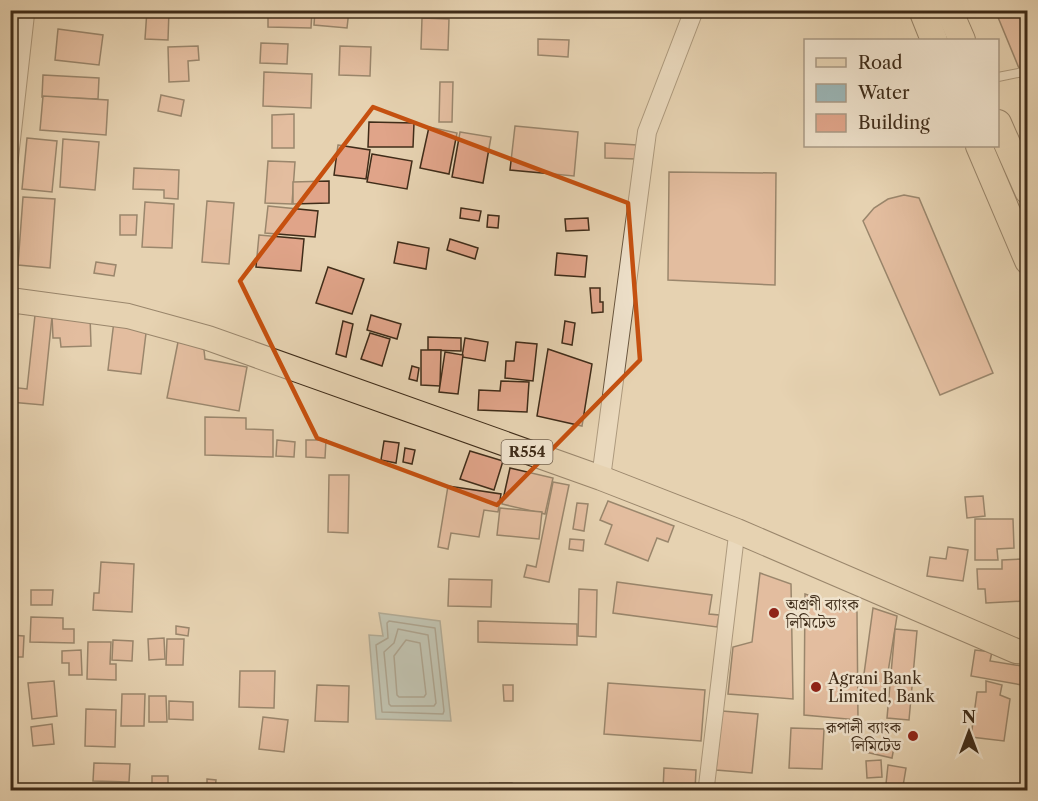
<svg xmlns="http://www.w3.org/2000/svg" width="1038" height="801" font-family="'Libre Caslon Text','Noto Serif Bengali',serif">
	<style>
		.water { fill: #9ab5b6; stroke: #767e77; stroke-width: 1.5 }
		.lines { fill: none; stroke-linecap: round; stroke-linejoin: round }
		.shore { stroke: #6c7068; stroke-width: 1.5 }
		.building { fill: #e0a489; stroke: #3f2c19; stroke-width: 1.5 }
		.service-casing { stroke: #69563f; stroke-width: 10 }
		.minor-casing { stroke: #69563f; stroke-width: 17 }
		.tertiary-casing { stroke: #69563f; stroke-width: 20 }
		.primary-casing { stroke: #3f2c19; stroke-width: 26 }
		.trunk-casing { stroke: #3f2c19; stroke-width: 28 }
		.service { stroke: #efe2cc; stroke-width: 8 }
		.minor { stroke: #efe2cc; stroke-width: 15 }
		.tertiary { stroke: #efe2cc; stroke-width: 18 }
		.primary { stroke: #e6d2b1; stroke-width: 24 }
		.trunk { stroke: #e6d2b1; stroke-width: 26 }
		.marked { fill: none; stroke: #c6500f; stroke-width: 4.5; stroke-linejoin: round }
		.poi-dot { fill: #8f2418; stroke: #efe2cc; stroke-width: 2 }
		.labels { text-anchor: middle; stroke-width: 5; stroke-linejoin: round; paint-order: stroke }
		.shield { fill: #efe2cc; stroke: #74634f; stroke-width: 1.5 }
		.shield-label { font-size: 15px; font-weight: bold; fill: #3f2c19 }
		.poi-label { font-size: 16px; fill: #3f2c19; stroke: #efe2cc; text-anchor: start }
	</style>
	<rect width="100%" height="100%" fill="#e6d2b1"/>
	<filter id="stains"><feTurbulence type="fractalNoise" baseFrequency=".00333" numOctaves="4"/><feColorMatrix values="0 0 0 0 .2 0 0 0 0 .09 0 0 0 0 .02 0 0 0 .5 -.17"/></filter>
	<radialGradient id="worn" r=".72"><stop offset=".6" stop-color="#630" stop-opacity="0"/><stop offset="1" stop-color="#630" stop-opacity=".3"/></radialGradient>
	<path class="water" d="M379,613L440,621L451,721L376,719L369,635L383,636Z"/>
	<g class="lines">
		<g class="shore">
			<path d="M389,621L435,628L444,711L443,714L382,712L376,645L388,638L387,623Z"/>
			<path d="M398,629L428,635L436,703L434,706H391L389,704L384,652L394,643Z"/>
			<path d="M406,640L420,643L426,694L424,697H399L397,695L394,656Z"/>
		</g>
	</g>
	<g class="building">
		<path d="M147,10H169L168,40L145,39Z"/>
		<path d="M268,10H312L311,28L268,27Z"/>
		<path d="M315,10H349L347,28L314,25Z"/>
		<path d="M995,10H1028V90Z"/>
		<path d="M422,18L449,19L448,50L421,49Z"/>
		<path d="M58,29L103,35L99,65L55,60Z"/>
		<path d="M10,36L20,38L15,81H10Z"/>
		<path d="M538,39L569,40L568,57L538,55Z"/>
		<path d="M261,43L288,44L287,64L260,63Z"/>
		<path d="M198,46L199,60L188,61L189,81L169,82L168,47Z"/>
		<path d="M340,46L371,47L370,76L339,75Z"/>
		<path d="M264,72L312,74L311,108L263,106Z"/>
		<path d="M43,75L99,78L98,99L42,97Z"/>
		<path d="M440,82H453L452,122H439Z"/>
		<path d="M161,95L184,100L181,116L158,111Z"/>
		<path d="M43,96L108,100L106,135L40,130Z"/>
		<path d="M294,114V148H272V115Z"/>
		<path d="M369,122L414,123L413,147H368Z"/>
		<path d="M515,126L578,132L574,176L510,170Z"/>
		<path d="M429,127L457,133L449,174L420,168Z"/>
		<path d="M460,132L491,137L483,183L452,177Z"/>
		<path d="M27,138L57,141L52,192L22,189Z"/>
		<path d="M63,139L99,142L95,190L60,187Z"/>
		<path d="M605,143L637,145L636,159L605,158Z"/>
		<path d="M338,145L370,150L366,179L334,175Z"/>
		<path d="M372,154L412,161L407,189L367,182Z"/>
		<path d="M268,161L295,162L292,204L265,203Z"/>
		<path d="M134,168L179,170L178,199L164,198V190L133,189Z"/>
		<path d="M669,172L776,173L775,285L668,280Z"/>
		<path d="M329,181V203L293,204V182Z"/>
		<path d="M904,195L919,198L993,373L940,395L863,221L874,208L888,199Z"/>
		<path d="M23,197L55,199L50,268L18,265Z"/>
		<path d="M207,201L234,203L229,264L202,262Z"/>
		<path d="M145,202L174,204L172,248L142,247Z"/>
		<path d="M268,206L318,211L315,237L265,233Z"/>
		<path d="M461,208L481,211L479,221L460,218Z"/>
		<path d="M120,215H137L136,235H120Z"/>
		<path d="M488,215L499,216L498,228L487,227Z"/>
		<path d="M588,218L589,230L566,231L565,219Z"/>
		<path d="M259,235L304,239L301,271L256,267Z"/>
		<path d="M450,239L478,248L475,259L447,250Z"/>
		<path d="M398,242L429,248L426,269L394,263Z"/>
		<path d="M557,253L587,256L585,277L555,275Z"/>
		<path d="M96,262L116,265L114,276L94,273Z"/>
		<path d="M328,267L364,279L352,314L316,303Z"/>
		<path d="M590,288H600V302H603V312L592,313Z"/>
		<path d="M10,302L19,303L10,387Z"/>
		<path d="M36,306L53,307L43,405L10,402V387L27,389Z"/>
		<path d="M90,315L91,346L61,347L60,338H53L52,316Z"/>
		<path d="M371,315L401,324L397,339L367,330Z"/>
		<path d="M114,321L147,325L141,374L108,370Z"/>
		<path d="M343,321L353,324L346,357L336,354Z"/>
		<path d="M565,321L575,323L572,345L562,343Z"/>
		<path d="M370,333L390,339L382,366L361,359Z"/>
		<path d="M428,337L461,338V351L428,350Z"/>
		<path d="M465,338L488,342L485,361L462,357Z"/>
		<path d="M178,342L198,346L204,350L205,359L247,367L239,411L167,398Z"/>
		<path d="M516,342L537,344L533,381L505,378L506,361H514Z"/>
		<path d="M548,349L592,364L582,426L537,416Z"/>
		<path d="M421,350H441L440,386L421,385Z"/>
		<path d="M445,352L463,355L458,394L439,392Z"/>
		<path d="M412,366L419,368L417,381L409,379Z"/>
		<path d="M501,381L529,382L527,412L478,410L479,390L500,391Z"/>
		<path d="M205,417L246,418V429L273,430V457L205,455Z"/>
		<path d="M277,440L295,442L294,457L276,456Z"/>
		<path d="M306,440H326L325,458L306,457Z"/>
		<path d="M384,441L399,443L396,463L381,460Z"/>
		<path d="M405,448L415,450L412,464L403,462Z"/>
		<path d="M470,451L503,461L494,490L460,479Z"/>
		<path d="M510,468L553,478L545,514L502,504Z"/>
		<path d="M329,475H349L348,533L328,532Z"/>
		<path d="M553,482L569,485L549,582L524,577L527,565L536,567Z"/>
		<path d="M448,486L501,494L498,512L484,510L479,537L451,533L448,549L438,547Z"/>
		<path d="M983,496L985,516L967,518L965,497Z"/>
		<path d="M608,501L674,526L668,542L657,538L648,561L605,544L612,525L600,520Z"/>
		<path d="M577,503L588,504L584,531L573,529Z"/>
		<path d="M500,508L542,512L539,539L497,535Z"/>
		<path d="M975,519H1013L1014,548L997,549L998,560H975Z"/>
		<path d="M570,539L584,540L583,551L569,549Z"/>
		<path d="M948,547L968,550L963,581L927,576L930,557L946,559Z"/>
		<path d="M1021,559L1023,601L986,603L985,589H978L977,569H1002V560Z"/>
		<path d="M101,562L134,564L132,612L93,610L94,593H99Z"/>
		<path d="M760,573L791,584L793,699L728,694L733,647L752,642Z"/>
		<path d="M449,579L492,580L491,607L448,606Z"/>
		<path d="M617,582L712,595L709,614L719,615L717,627L613,613Z"/>
		<path d="M579,589L597,590L596,637L578,636Z"/>
		<path d="M31,590H53L52,605H31Z"/>
		<path d="M805,594L857,612L858,720L804,715Z"/>
		<path d="M873,608L897,616L883,703L861,696Z"/>
		<path d="M31,617L63,618V629H74V643L30,642Z"/>
		<path d="M478,621L577,624V645L478,642Z"/>
		<path d="M176,626L189,628L188,636L176,634Z"/>
		<path d="M895,629L917,631L909,720L887,718Z"/>
		<path d="M10,635L24,636L23,657H10Z"/>
		<path d="M164,638L165,659L149,660L148,639Z"/>
		<path d="M167,639H184L183,665H166Z"/>
		<path d="M113,640L133,641L132,661L112,660Z"/>
		<path d="M88,642H111L110,664H116V680L87,679Z"/>
		<path d="M81,650L82,675H69V663H62V651Z"/>
		<path d="M975,650L992,652L990,661L1028,667V686L971,676Z"/>
		<path d="M240,671H275L274,708L239,707Z"/>
		<path d="M54,681L57,716L32,719L28,683Z"/>
		<path d="M986,681L1002,685L1000,695L1010,699L1004,741L971,737L977,692H986Z"/>
		<path d="M608,683L705,690L701,741L604,734Z"/>
		<path d="M317,685L349,686L348,722L315,721Z"/>
		<path d="M503,685H513V701H504Z"/>
		<path d="M122,694H145L144,726H121Z"/>
		<path d="M149,696H166L167,722H149Z"/>
		<path d="M169,701L193,702V720L169,719Z"/>
		<path d="M86,709L116,710L115,747L85,746Z"/>
		<path d="M722,711L758,714L752,773L716,770Z"/>
		<path d="M263,717L288,720L284,752L259,749Z"/>
		<path d="M52,724L54,744L33,746L31,727Z"/>
		<path d="M791,728L824,729L822,769L789,768Z"/>
		<path d="M867,741L894,747L892,758L865,752Z"/>
		<path d="M881,760L882,777L867,778L866,761Z"/>
		<path d="M94,763L130,764L129,782L93,781Z"/>
		<path d="M888,765L906,768L903,786L886,784Z"/>
		<path d="M664,768L696,770L695,790H663Z"/>
		<rect x="152" y="776" width="16" height="14"/>
		<path d="M207,779L216,780L215,790H207Z"/>
		<rect x="490" y="783" width="22" height="7"/>
	</g>
	<g class="lines">
		<g class="service-casing">
			<path id="service" d="M998,77L1028,71"/>
		</g>
		<g class="minor-casing">
			<g id="minor">
				<path d="M10,162L27,10"/>
				<path d="M706,790L737,531"/>
			</g>
		</g>
		<g class="tertiary-casing">
			<path id="tertiary" d="M601,478L647,132L694,10"/>
		</g>
		<g class="primary-casing">
			<path id="primary" d="M10,300L128,316L208,338L601,478L737,531L1016,651L1028,652"/>
		</g>
		<g class="trunk-casing">
			<g id="trunk">
				<path d="M922,10L934,40"/>
				<path d="M949,10L962,40"/>
				<path d="M998,123L1028,191"/>
				<path d="M979,146L1028,261"/>
			</g>
		</g>
		<use href="#service" class="service"/>
		<use href="#minor" class="minor"/>
		<use href="#tertiary" class="tertiary"/>
		<use href="#primary" class="primary"/>
		<use href="#trunk" class="trunk"/>
	</g>
	<path d="M0 0H1038V801H0ZM373,107L628,203L640,360L497,505L317,438L240,281Z" fill="#e6d2b1" fill-opacity=".55" fill-rule="evenodd"/>
	<path class="marked" d="M373,107L628,203L640,360L497,505L317,438L240,281Z"/>
	<g class="poi-dot">
		<circle cx="774" cy="613" r="6"/>
		<circle cx="816" cy="687" r="6"/>
		<circle cx="913" cy="736" r="6"/>
	</g>
	<g class="labels">
		<rect class="shield" x="501.5" y="440" width="51" height="24" rx="4.5"/>
		<g class="shield-label">
			<text x="527" y="457">R554</text>
		</g>
		<g class="poi-label">
			<text x="786" y="610">অগ্রণী ব্যাংক<tspan x="786" dy="18">লিমিটেড</tspan></text>
			<text x="828" y="684">Agrani Bank<tspan x="828" dy="18">Limited, Bank</tspan></text>
			<text x="901" y="733" text-anchor="end">রূপালী ব্যাংক<tspan x="901" dy="18">লিমিটেড</tspan></text>
		</g>
	</g>
	<rect width="1038" height="801" fill="none" stroke="#e6d2b1" stroke-width="36"/>
	<rect x="12" y="12" width="1014" height="777" fill="none" stroke="#3f2c19" stroke-width="3"/>
	<rect x="18" y="18" width="1002" height="765" fill="none" stroke="#3f2c19" stroke-width="1.5"/>
	<rect x="804" y="39" width="195" height="108" fill="#efe2cc" stroke="#a99984" stroke-width="1.5"/>
	<rect x="816" y="58" width="30" height="9" fill="#e6d2b1" stroke="#a99984" stroke-width="1.5"/>
	<text x="858" y="69" font-size="18" fill="#3f2c19">Road</text>
	<rect x="816" y="84" width="30" height="18" fill="#9ab5b6" stroke="#a99984" stroke-width="1.5"/>
	<text x="858" y="99" font-size="18" fill="#3f2c19">Water</text>
	<rect x="816" y="114" width="30" height="18" fill="#e0a489" stroke="#a99984" stroke-width="1.5"/>
	<text x="858" y="129" font-size="18" fill="#3f2c19">Building</text>
	<g transform="translate(969 732)" stroke="#efe2cc" stroke-width="4.5" paint-order="stroke">
	<path d="M0-4.5L10 22L0 15L-10 22Z" fill="#3f2c19"/>
	<text y="-9" font-size="16" font-weight="bold" text-anchor="middle" fill="#3f2c19">N</text>
	</g>
	<rect width="100%" height="100%" filter="url(#stains)"/>
	<rect width="100%" height="100%" fill="url(#worn)"/>
</svg>
